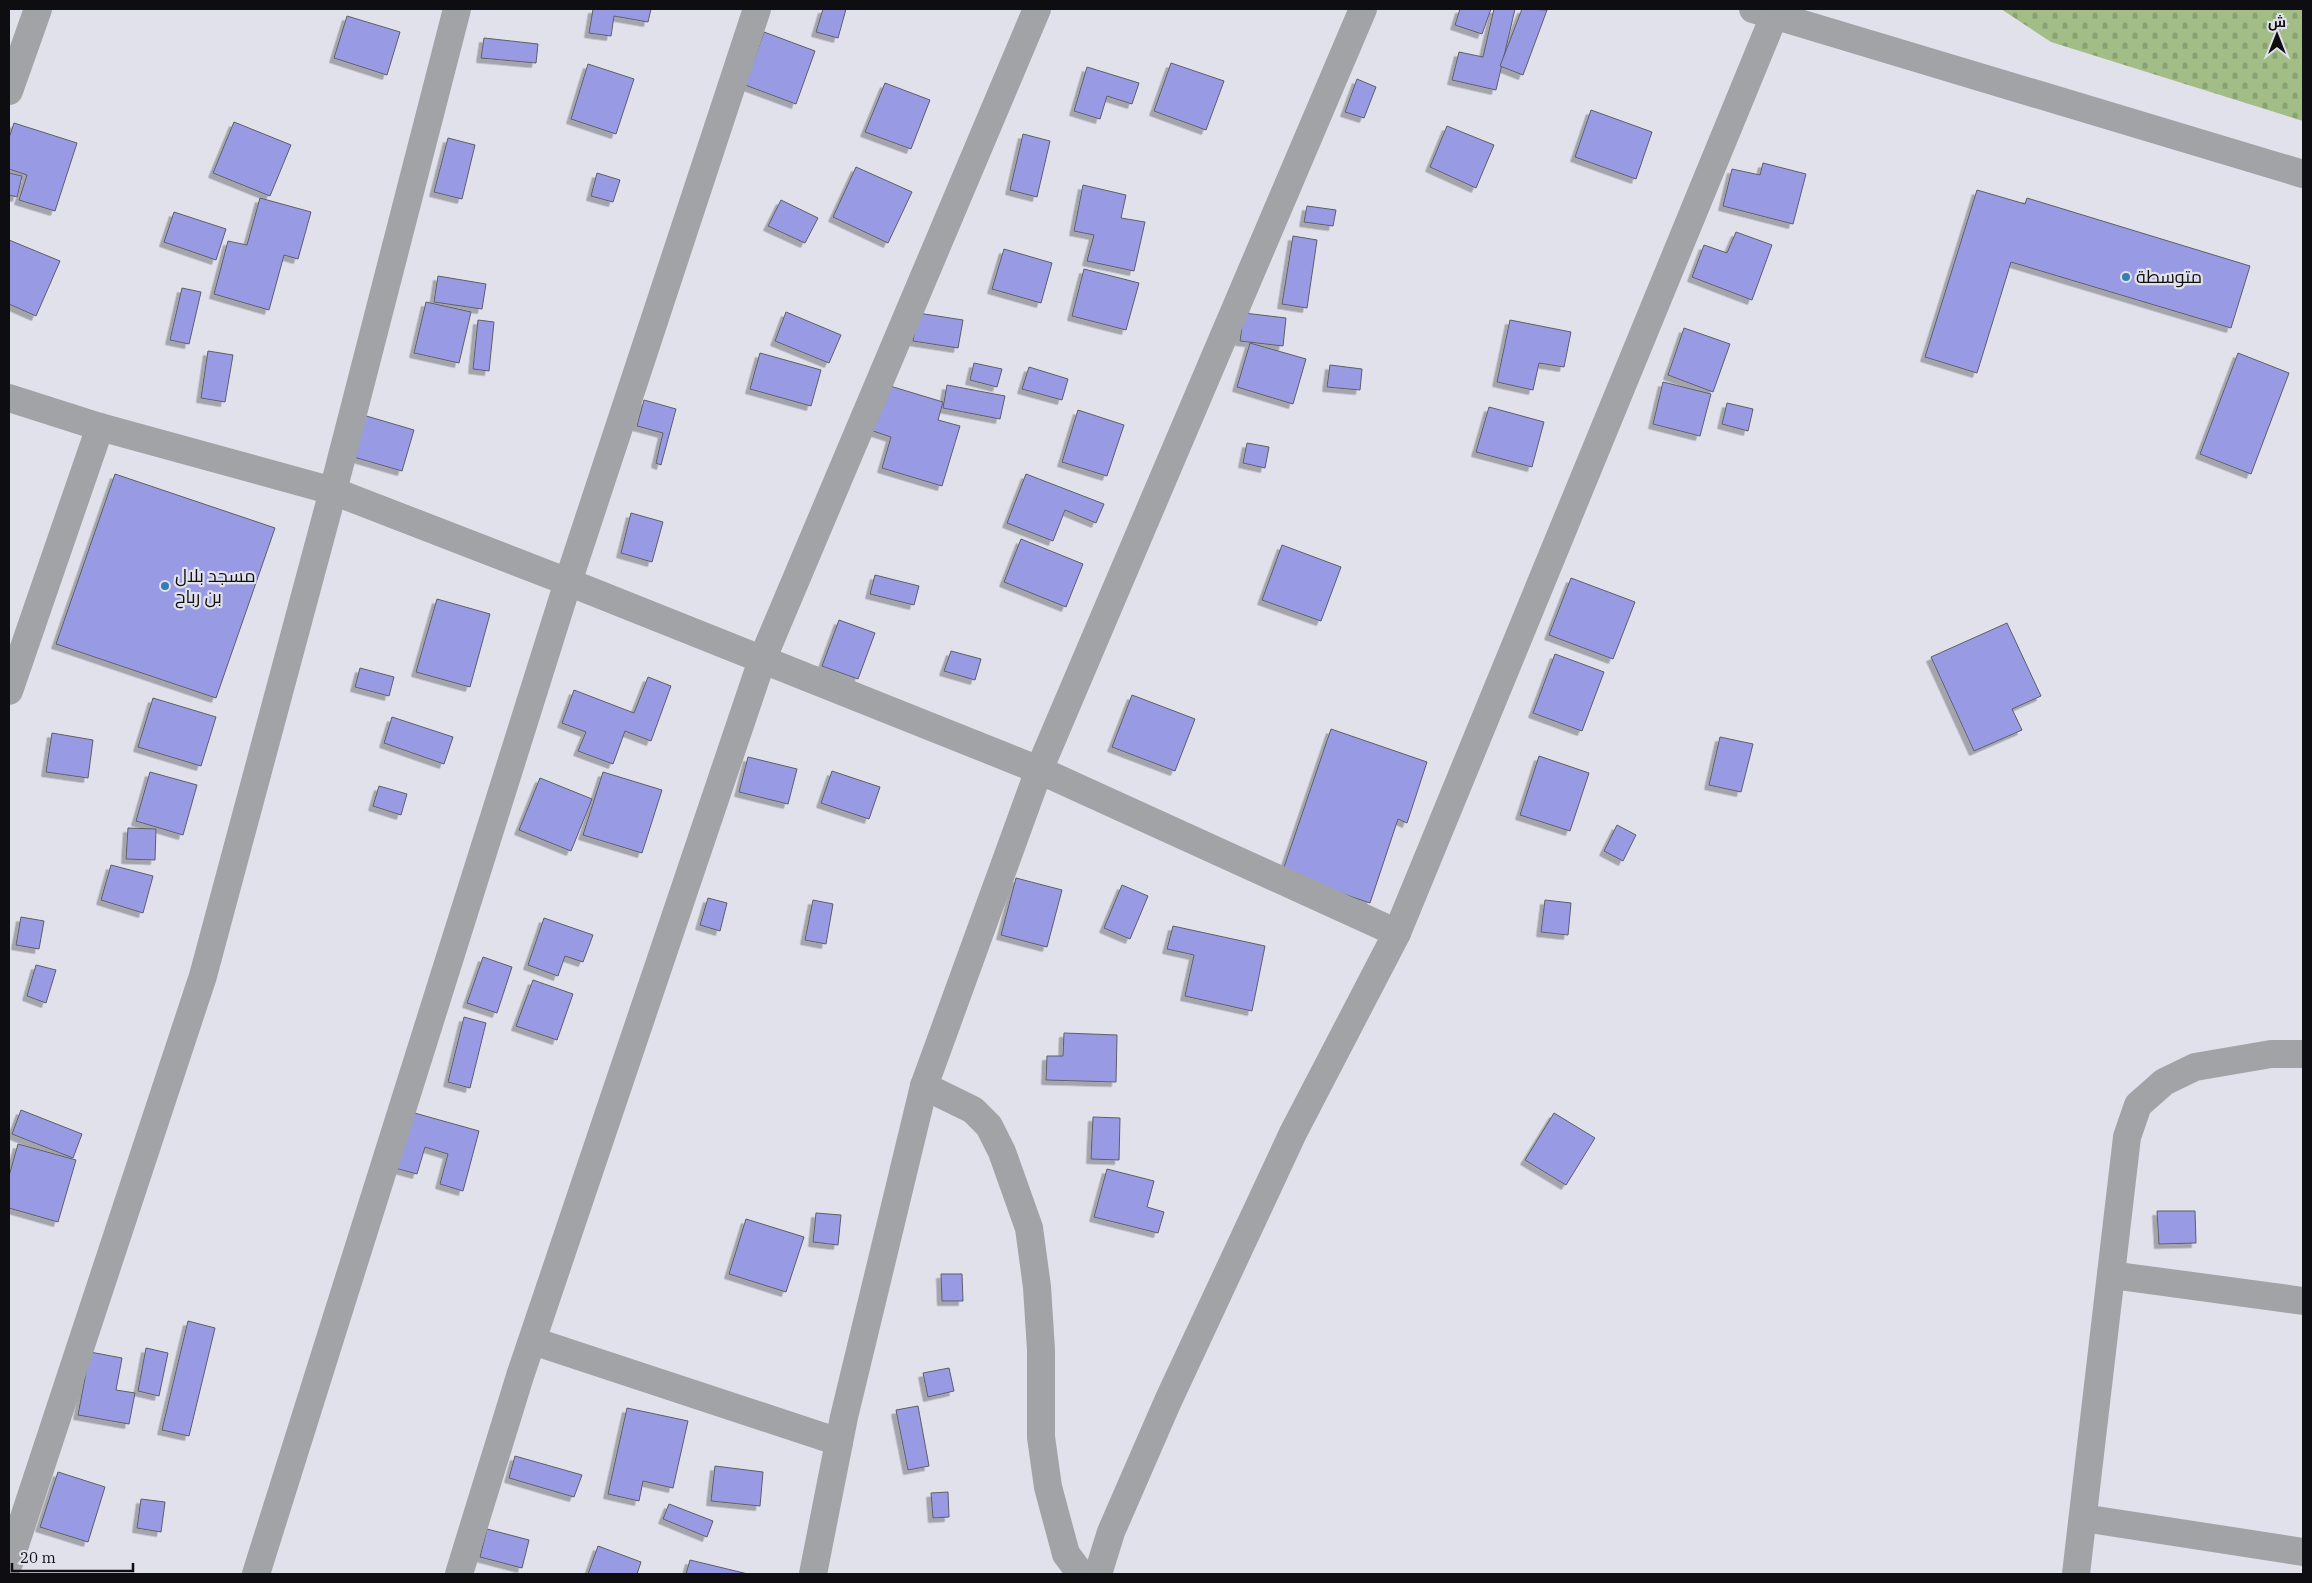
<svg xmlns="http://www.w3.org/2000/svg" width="2312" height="1583" font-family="'IBM Plex Serif',Cairo,serif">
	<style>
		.cemetery { fill: url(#cemetery-stones) }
		.building { fill: #989be3; stroke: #5e5e67; filter: url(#shadow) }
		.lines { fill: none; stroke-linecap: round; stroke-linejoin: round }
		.minor { stroke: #a1a3a7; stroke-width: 28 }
		.poi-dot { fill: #337eb2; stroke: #e0e1eb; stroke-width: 2 }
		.labels { text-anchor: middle; stroke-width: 4.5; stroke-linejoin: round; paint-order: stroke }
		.poi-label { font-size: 18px; fill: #0e0e12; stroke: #e0e1eb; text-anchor: start }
	</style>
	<defs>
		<pattern id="cemetery-stones" width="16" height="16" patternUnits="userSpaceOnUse" patternTransform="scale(1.25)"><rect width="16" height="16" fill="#a2be86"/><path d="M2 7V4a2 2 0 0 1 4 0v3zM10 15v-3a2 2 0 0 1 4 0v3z" fill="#8aa273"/></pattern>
		<filter id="shadow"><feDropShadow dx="-4.5" dy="4.5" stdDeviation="0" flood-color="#0004"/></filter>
	</defs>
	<rect width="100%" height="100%" fill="#e0e1eb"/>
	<path class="cemetery" d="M2001,9H2303V121L2051,42Z"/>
	<g class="building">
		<path d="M593,9H651L648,22L614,16L611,36L589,33Z"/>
		<path d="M823,9H846L838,38L816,32Z"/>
		<path d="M1460,9H1491L1482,34L1455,25Z"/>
		<path d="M1494,9H1515L1496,90L1452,80L1459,52L1483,57Z"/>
		<path d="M1522,9L1547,10L1523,75L1500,66Z"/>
		<path d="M347,16L400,32L387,75L334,58Z"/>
		<path d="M764,32L815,51L796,104L745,85Z"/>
		<path d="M484,38L538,44L536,63L481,58Z"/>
		<path d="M1171,63L1224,81L1206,130L1154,111Z"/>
		<path d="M588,64L634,79L616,134L571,119Z"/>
		<path d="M1087,67L1139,83L1132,104L1107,96L1100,119L1074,111Z"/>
		<path d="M1357,79L1376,87L1364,118L1345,112Z"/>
		<path d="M885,83L930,100L911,149L865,132Z"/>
		<path d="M1591,110L1652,132L1636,179L1575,157Z"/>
		<path d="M234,122L291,145L270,196L213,173Z"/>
		<path d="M14,123L77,143L55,211L19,200L27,175L9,169V138Z"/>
		<path d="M1447,126L1494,145L1476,188L1430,167Z"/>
		<path d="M1023,134L1050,141L1037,197L1010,190Z"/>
		<path d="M448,138L475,145L462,199L434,192Z"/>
		<path d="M1763,163L1806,174L1793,224L1723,206L1732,169L1760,175Z"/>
		<path d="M856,167L912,192L888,243L833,217Z"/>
		<path d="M9,173L22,176L17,197L9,195Z"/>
		<path d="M597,173L620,180L613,202L591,196Z"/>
		<path d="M1083,185L1126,195L1121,218L1145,222L1134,271L1087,261L1094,235L1074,231Z"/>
		<path d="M1977,190L2025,204L2027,198L2250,266L2231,328L2011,262L1977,373L1925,357Z"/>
		<path d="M260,198L311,212L298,259L284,255L269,310L214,294L228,241L247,245Z"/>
		<path d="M781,200L818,218L805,243L768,226Z"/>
		<path d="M1307,206L1336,210L1333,226L1304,222Z"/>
		<path d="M174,212L226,229L216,260L164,242Z"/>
		<path d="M1736,232L1772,245L1752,300L1692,277L1704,245L1727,253Z"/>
		<path d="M1293,236L1317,240L1307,308L1282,304Z"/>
		<path d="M9,240L60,261L36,316L9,304Z"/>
		<path d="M1004,249L1052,263L1041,303L992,289Z"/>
		<path d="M1084,269L1139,283L1126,330L1072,316Z"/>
		<path d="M438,276L486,284L482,309L434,302Z"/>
		<path d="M182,288L201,292L189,344L170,340Z"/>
		<path d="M426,302L471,312L459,363L414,353Z"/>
		<path d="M786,312L841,335L829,363L775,341Z"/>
		<path d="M918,313L963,320L958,348L913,341Z"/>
		<path d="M1244,313L1286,318L1283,346L1240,341Z"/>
		<path d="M478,320L494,322L489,371L473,369Z"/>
		<path d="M1510,320L1571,332L1564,367L1539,363L1533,390L1497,382Z"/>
		<path d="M1684,328L1730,344L1713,392L1668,375Z"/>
		<path d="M1250,343L1306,359L1293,404L1237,387Z"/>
		<path d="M208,351L233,355L225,402L201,398Z"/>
		<path d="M760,353L821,370L811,406L750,389Z"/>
		<path d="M2238,353L2289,373L2251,474L2200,454Z"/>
		<path d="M974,363L1002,369L997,387L970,380Z"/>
		<path d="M1330,365L1362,369L1360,390L1327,387Z"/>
		<path d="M1029,367L1068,379L1062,400L1022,389Z"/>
		<path d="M1663,382L1711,394L1700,436L1653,424Z"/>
		<path d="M880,383L943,402L938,420L960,426L942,486L882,468L891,437L867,429Z"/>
		<path d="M947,385L1005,396L1000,419L943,408Z"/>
		<path d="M644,400L676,409L661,465L656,463L663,433L637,426Z"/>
		<path d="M1727,403L1753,409L1748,431L1722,424Z"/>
		<path d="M1489,407L1544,422L1532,467L1476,452Z"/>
		<path d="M346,410L414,430L402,471L333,451Z"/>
		<path d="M1078,410L1124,425L1107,476L1062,462Z"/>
		<path d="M1247,443L1269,447L1265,468L1243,463Z"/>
		<path d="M115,474L275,528L216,698L56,644Z"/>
		<path d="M1026,474L1104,504L1096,523L1065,510L1053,541L1007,523Z"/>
		<path d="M631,513L663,522L652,562L621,553Z"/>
		<path d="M1021,539L1083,564L1066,607L1004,582Z"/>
		<path d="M1282,545L1341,567L1321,621L1262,600Z"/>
		<path d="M875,575L919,586L914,605L870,594Z"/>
		<path d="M1571,578L1635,602L1613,659L1549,635Z"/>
		<path d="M437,599L490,614L470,687L416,672Z"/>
		<path d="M839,620L875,633L858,679L822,666Z"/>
		<path d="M2007,623L2041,696L2012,709L2022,730L1974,751L1931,657Z"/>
		<path d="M951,651L981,659L975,680L944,671Z"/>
		<path d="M1555,654L1604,672L1582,731L1533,713Z"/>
		<path d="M360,668L394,677L389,696L355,687Z"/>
		<path d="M648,677L671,686L651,741L625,731L613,764L578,751L586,732L562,723L574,690L634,713Z"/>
		<path d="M1132,695L1195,719L1175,771L1112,747Z"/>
		<path d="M153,698L216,717L201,766L138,747Z"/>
		<path d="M392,717L453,737L444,764L384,743Z"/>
		<path d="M1331,729L1427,762L1407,823L1398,819L1370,903L1282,873Z"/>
		<path d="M52,733L93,740L88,778L46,772Z"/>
		<path d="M1720,737L1753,744L1741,792L1709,785Z"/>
		<path d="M1539,756L1589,773L1570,831L1520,815Z"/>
		<path d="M748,757L797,769L788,804L739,792Z"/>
		<path d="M832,771L880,787L869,819L821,803Z"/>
		<path d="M150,772L197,785L183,835L136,821Z"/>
		<path d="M603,772L662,790L642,853L583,835Z"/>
		<path d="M540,778L592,799L571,851L519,830Z"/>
		<path d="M379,786L407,794L401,815L373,806Z"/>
		<path d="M1617,825L1636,835L1623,861L1604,851Z"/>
		<path d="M128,828L156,829L155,860L126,859Z"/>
		<path d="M111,865L153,876L143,913L101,900Z"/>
		<path d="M1016,878L1062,890L1047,947L1001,935Z"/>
		<path d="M1122,885L1148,896L1130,939L1104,928Z"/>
		<path d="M708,898L727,903L720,931L700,925Z"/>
		<path d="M813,900L833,904L826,944L805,940Z"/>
		<path d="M1545,900L1571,903L1568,935L1541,932Z"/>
		<path d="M21,917L44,921L39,949L16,945Z"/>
		<path d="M544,918L593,935L583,962L565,956L558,976L528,965Z"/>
		<path d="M1173,926L1265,946L1252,1011L1185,996L1194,955L1167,949Z"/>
		<path d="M483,957L512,967L497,1013L467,1003Z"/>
		<path d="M36,965L56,970L46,1003L27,996Z"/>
		<path d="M533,980L573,994L557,1040L516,1026Z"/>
		<path d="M464,1017L486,1023L470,1088L448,1082Z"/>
		<path d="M1064,1033L1117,1035L1116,1082L1046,1080L1047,1056H1063Z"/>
		<path d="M21,1110L82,1134L73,1158L12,1134Z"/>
		<path d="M411,1112L479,1131L463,1191L440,1184L448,1154L425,1147L417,1174L395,1168Z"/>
		<path d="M1554,1113L1595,1138L1566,1185L1525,1160Z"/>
		<path d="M1093,1117L1120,1118L1119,1160L1091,1159Z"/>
		<path d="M18,1144L76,1160L58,1222L9,1208V1176Z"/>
		<path d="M1107,1169L1154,1181L1147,1207L1164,1212L1158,1233L1094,1217Z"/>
		<path d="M2157,1211H2195L2196,1243L2159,1244Z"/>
		<path d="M816,1213L841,1215L838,1245L813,1242Z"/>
		<path d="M746,1219L804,1237L786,1292L729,1274Z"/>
		<path d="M941,1274H962L963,1301H942Z"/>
		<path d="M188,1321L215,1328L189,1436L162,1430Z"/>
		<path d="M146,1348L168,1353L159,1396L138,1391Z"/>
		<path d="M90,1352L122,1358L116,1390L135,1393L129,1424L78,1415Z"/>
		<path d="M949,1368L954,1391L928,1397L923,1373Z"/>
		<path d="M918,1406L929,1466L908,1470L896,1410Z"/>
		<path d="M627,1408L688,1421L673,1488L643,1481L639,1501L608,1494Z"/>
		<path d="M515,1456L582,1475L574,1497L509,1478Z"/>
		<path d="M715,1466L763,1472L760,1506L711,1501Z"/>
		<path d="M58,1472L105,1487L88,1542L40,1527Z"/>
		<path d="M948,1492L949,1517L933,1518L931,1493Z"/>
		<path d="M141,1499L165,1502L161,1532L137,1528Z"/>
		<path d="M669,1504L713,1521L707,1537L663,1519Z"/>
		<path d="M487,1529L529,1540L522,1568L480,1557Z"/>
		<path d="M598,1546L641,1562L637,1574H588Z"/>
		<path d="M690,1560L748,1574H686Z"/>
	</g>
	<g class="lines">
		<g class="minor">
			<path d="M1753,9L2303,174"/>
			<path d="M9,91L38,9"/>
			<path d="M9,398L100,427L333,491L568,582L1039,770L1397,933"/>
			<path d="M9,691L100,427"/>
			<path d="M924,1086L973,1110L989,1126L1002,1152L1029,1228L1037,1287L1041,1350V1437L1048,1487L1066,1554L1081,1574"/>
			<path d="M2111,1275L2303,1301"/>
			<path d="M533,1341L839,1442"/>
			<path d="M2083,1518L2303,1552"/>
			<path d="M9,1563L203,976L333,491L457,9"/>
			<path d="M256,1574L568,582L757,9"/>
			<path d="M459,1574L520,1376L762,660L1037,9"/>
			<path d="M813,1574L844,1417L924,1086L1039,770L1363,9"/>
			<path d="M1098,1574L1111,1532L1168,1401L1293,1133L1397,933L1774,16"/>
			<path d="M2076,1574L2127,1137L2138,1105L2164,1082L2195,1067L2271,1054H2303"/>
		</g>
	</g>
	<g class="poi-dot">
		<circle cx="2126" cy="277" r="5"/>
		<circle cx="165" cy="586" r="5"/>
	</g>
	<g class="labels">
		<g class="poi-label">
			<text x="2136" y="283">متوسطة</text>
			<text x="175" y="582">مسجد بلال<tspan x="175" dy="21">بن رباح</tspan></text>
		</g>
	</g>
	<rect width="2312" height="1583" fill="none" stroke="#0e0e12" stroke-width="20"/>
	<g transform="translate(2277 35)" stroke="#e0e1eb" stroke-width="4" paint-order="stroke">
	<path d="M0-4L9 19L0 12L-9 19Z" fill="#0e0e12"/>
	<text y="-8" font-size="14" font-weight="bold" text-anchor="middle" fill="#0e0e12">ش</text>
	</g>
	<path d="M12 1563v8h121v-8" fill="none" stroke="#0e0e12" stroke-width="2.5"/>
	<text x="20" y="1563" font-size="15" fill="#0e0e12" stroke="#e0e1eb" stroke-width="4" paint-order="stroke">20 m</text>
</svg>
